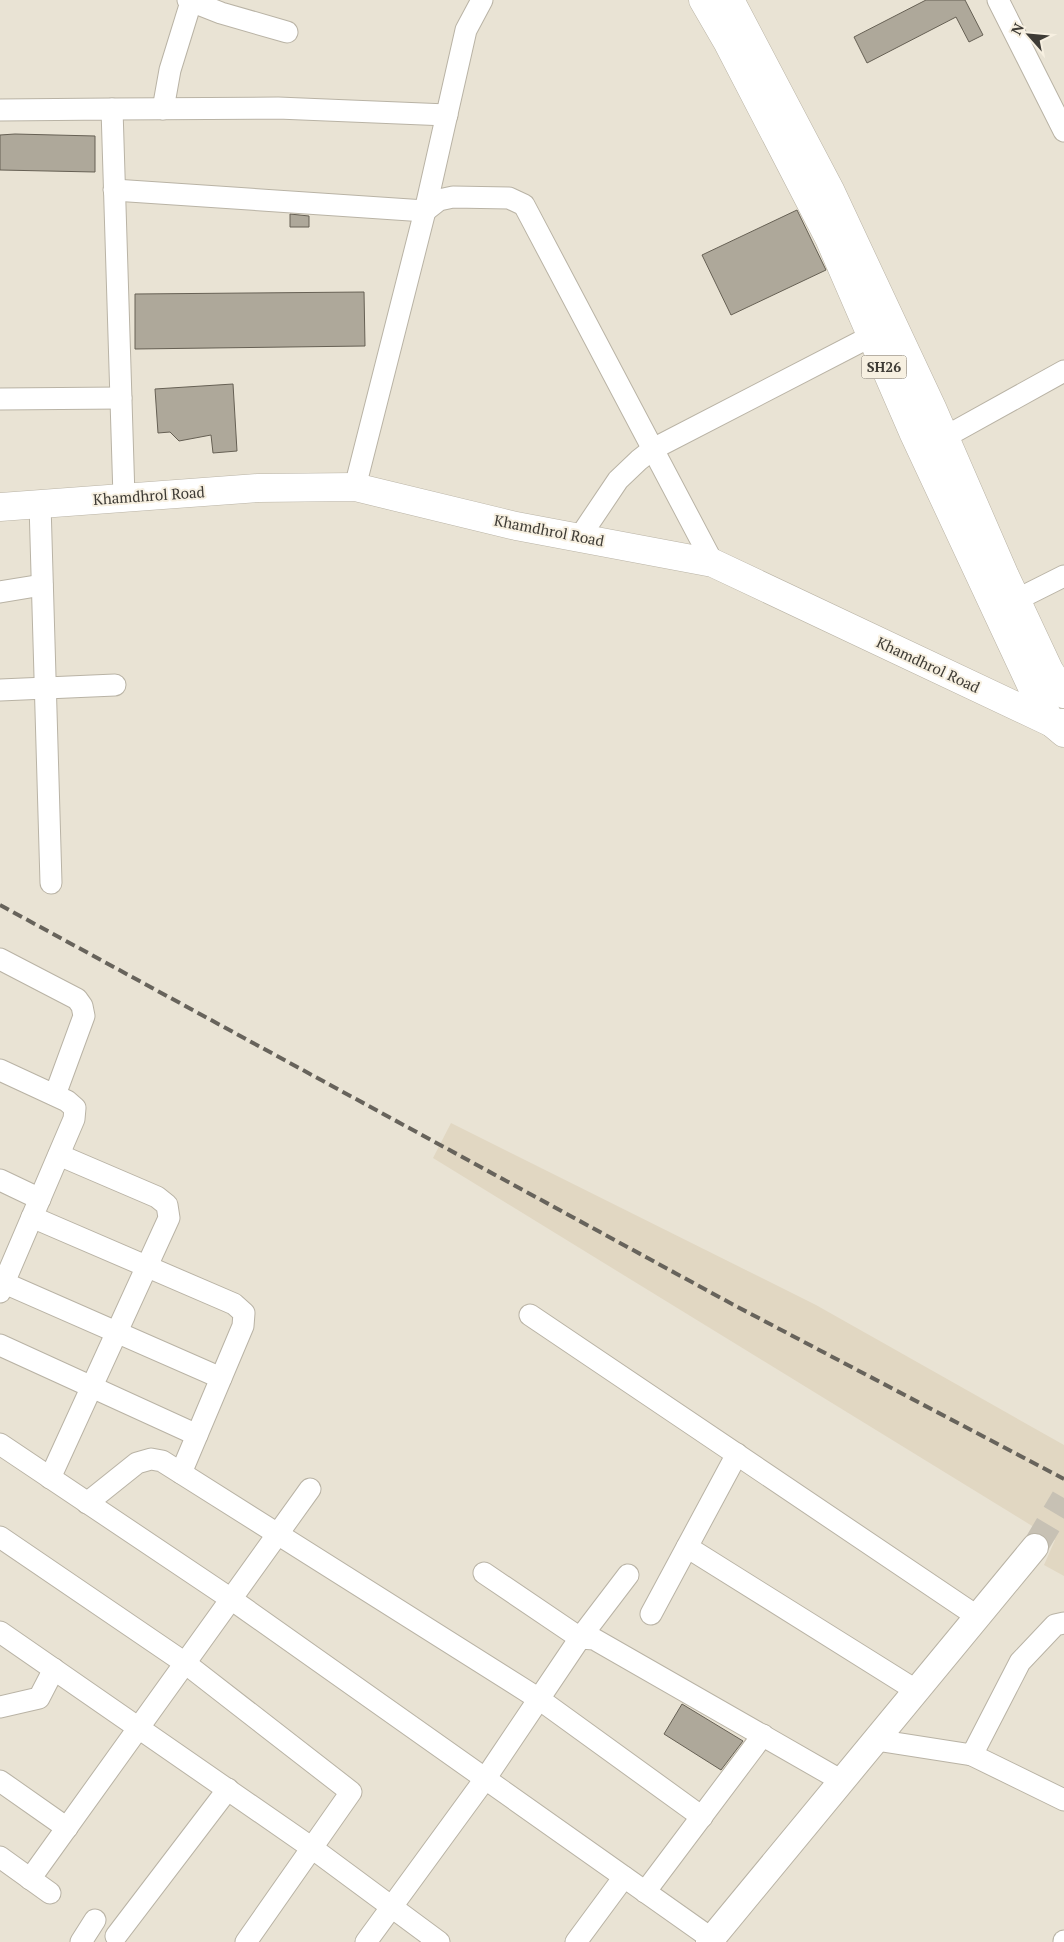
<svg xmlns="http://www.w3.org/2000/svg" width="1064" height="1942" font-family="'PT Serif',serif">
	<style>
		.built { fill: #e1d7c2 }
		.building { fill: #aea89a; stroke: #666054 }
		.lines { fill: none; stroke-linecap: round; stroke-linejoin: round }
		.tertiary-tunnel { stroke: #c7c1b4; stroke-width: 26; stroke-dasharray: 26 13; stroke-linecap: butt }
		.minor-casing { stroke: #b9b3a5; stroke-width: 23 }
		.tertiary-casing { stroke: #b9b3a5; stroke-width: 28 }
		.secondary-casing { stroke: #b9b3a5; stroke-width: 29 }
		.primary-casing { stroke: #b9b3a5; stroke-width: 29 }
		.minor { stroke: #fff; stroke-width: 21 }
		.tertiary { stroke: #fff; stroke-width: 26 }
		.secondary { stroke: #fff; stroke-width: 28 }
		.primary { stroke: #fff; stroke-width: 28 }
		.rail { stroke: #67635b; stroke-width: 4; stroke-dasharray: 10 5; stroke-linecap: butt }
		.labels { text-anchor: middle; stroke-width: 4; stroke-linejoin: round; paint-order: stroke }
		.shield { fill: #f7f0e1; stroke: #767169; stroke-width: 1 }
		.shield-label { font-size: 14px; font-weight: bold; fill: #3e3b35 }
		.street-label { font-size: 15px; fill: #3e3b35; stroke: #f7f0e1 }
	</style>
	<rect width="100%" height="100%" fill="#e9e3d4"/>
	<path class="built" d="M451,1123L816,1305L1064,1445V1576L1044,1565L1055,1540L433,1158Z"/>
	<g class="building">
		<path d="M926,0H965L983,35L969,42L956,17L867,63L854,37Z"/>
		<path d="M15,134L95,136V172L0,170V135Z"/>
		<path d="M797,210L826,270L731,315L702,255Z"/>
		<path d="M290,214L309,216V227H290Z"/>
		<path d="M364,292L365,346L135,349V294Z"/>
		<path d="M233,384L237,451L213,453L211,435L179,441L170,432L158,433L155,389Z"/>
		<path d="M682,1704L743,1741L721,1770L664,1734Z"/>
	</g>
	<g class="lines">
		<path class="tertiary-tunnel" d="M1035,1547L1064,1498"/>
		<g class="minor-casing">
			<g id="minor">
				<path d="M188,0L221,13L287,32"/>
				<path d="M998,0L1064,131"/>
				<path d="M112,109L278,108L447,115"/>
				<path d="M163,109L170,70L191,2"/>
				<path d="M0,110L112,109L124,497"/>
				<path d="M114,190L425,211L439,200L453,197L509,198L524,205L713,563"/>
				<path d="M0,399L121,398"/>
				<path d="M945,437L1064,371"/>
				<path d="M355,487L425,211L466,30L482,0"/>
				<path d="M40,504L51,883"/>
				<path d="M579,538L618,480L639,460L653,449L885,329"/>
				<path d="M0,592L42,585"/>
				<path d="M1016,600L1064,576"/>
				<path d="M0,690L115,685"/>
				<path d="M0,959L77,999L82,1006L84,1016L55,1095"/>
				<path d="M0,1070L67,1101L75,1108L74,1119L0,1292"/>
				<path d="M0,1180L40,1199"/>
				<path d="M32,1217L234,1304L244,1313L243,1326L181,1473"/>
				<path d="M0,1281L221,1378"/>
				<path d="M530,1315L978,1617"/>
				<path d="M0,1345L197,1435"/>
				<path d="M0,1444L231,1599L712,1939"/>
				<path d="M50,1478L169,1218L167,1205L157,1197L59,1155"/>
				<path d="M87,1503L137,1463L151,1459L162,1461L539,1699L702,1817"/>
				<path d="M0,1537L185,1663L351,1792L246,1942"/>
				<path d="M687,1547L917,1691"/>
				<path d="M484,1573L580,1638L594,1639L842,1781"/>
				<path d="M651,1614L737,1454"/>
				<path d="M0,1632L312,1848L439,1942"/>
				<path d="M0,1707L39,1698L54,1669"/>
				<path d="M876,1740L972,1755L1020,1662L1055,1625L1064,1623"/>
				<path d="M972,1755L1064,1800"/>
				<path d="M0,1781L67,1828"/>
				<path d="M0,1857L50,1893"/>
				<path d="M30,1879L310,1489"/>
				<path d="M645,1892L763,1735"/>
				<path d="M116,1936L228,1789"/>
				<path d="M81,1942L95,1920"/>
				<path d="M366,1942L485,1779L580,1638L628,1575"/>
				<path d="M576,1942L624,1877"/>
				<path d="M1064,1942V1941"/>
			</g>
		</g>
		<g class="tertiary-casing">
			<path id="tertiary" d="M709,1942L1035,1547"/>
		</g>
		<g class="secondary-casing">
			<path id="secondary" d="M0,507L258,488L355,487L516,526L713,563L1052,723H1064"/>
		</g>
		<g class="primary-casing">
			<g id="primary">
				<path d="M703,0L728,43L829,238L913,432L1038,700L1052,723L1064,733"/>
				<path d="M730,0L830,190L933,410L1005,576L1049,670L1064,694"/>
			</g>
		</g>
		<use href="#minor" class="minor"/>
		<use href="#tertiary" class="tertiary"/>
		<use href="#secondary" class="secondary"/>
		<use href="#primary" class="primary"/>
		<path class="rail" d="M0,905L732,1304L1064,1479"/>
	</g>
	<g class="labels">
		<rect class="shield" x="861.5" y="355.5" width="45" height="23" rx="4"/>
		<g class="shield-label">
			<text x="884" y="372">SH26</text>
		</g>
		<g class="street-label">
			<text transform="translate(149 496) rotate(-4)" y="5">Khamdhrol Road</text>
			<text transform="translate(549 531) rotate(11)" y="5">Khamdhrol Road</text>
			<text transform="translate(928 665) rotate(25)" y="5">Khamdhrol Road</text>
		</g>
	</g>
	<g transform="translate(1029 35) rotate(297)" stroke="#f7f0e1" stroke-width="4" paint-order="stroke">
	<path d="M0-4L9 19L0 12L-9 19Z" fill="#3e3b35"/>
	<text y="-8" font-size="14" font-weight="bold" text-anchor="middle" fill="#3e3b35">N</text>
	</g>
</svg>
